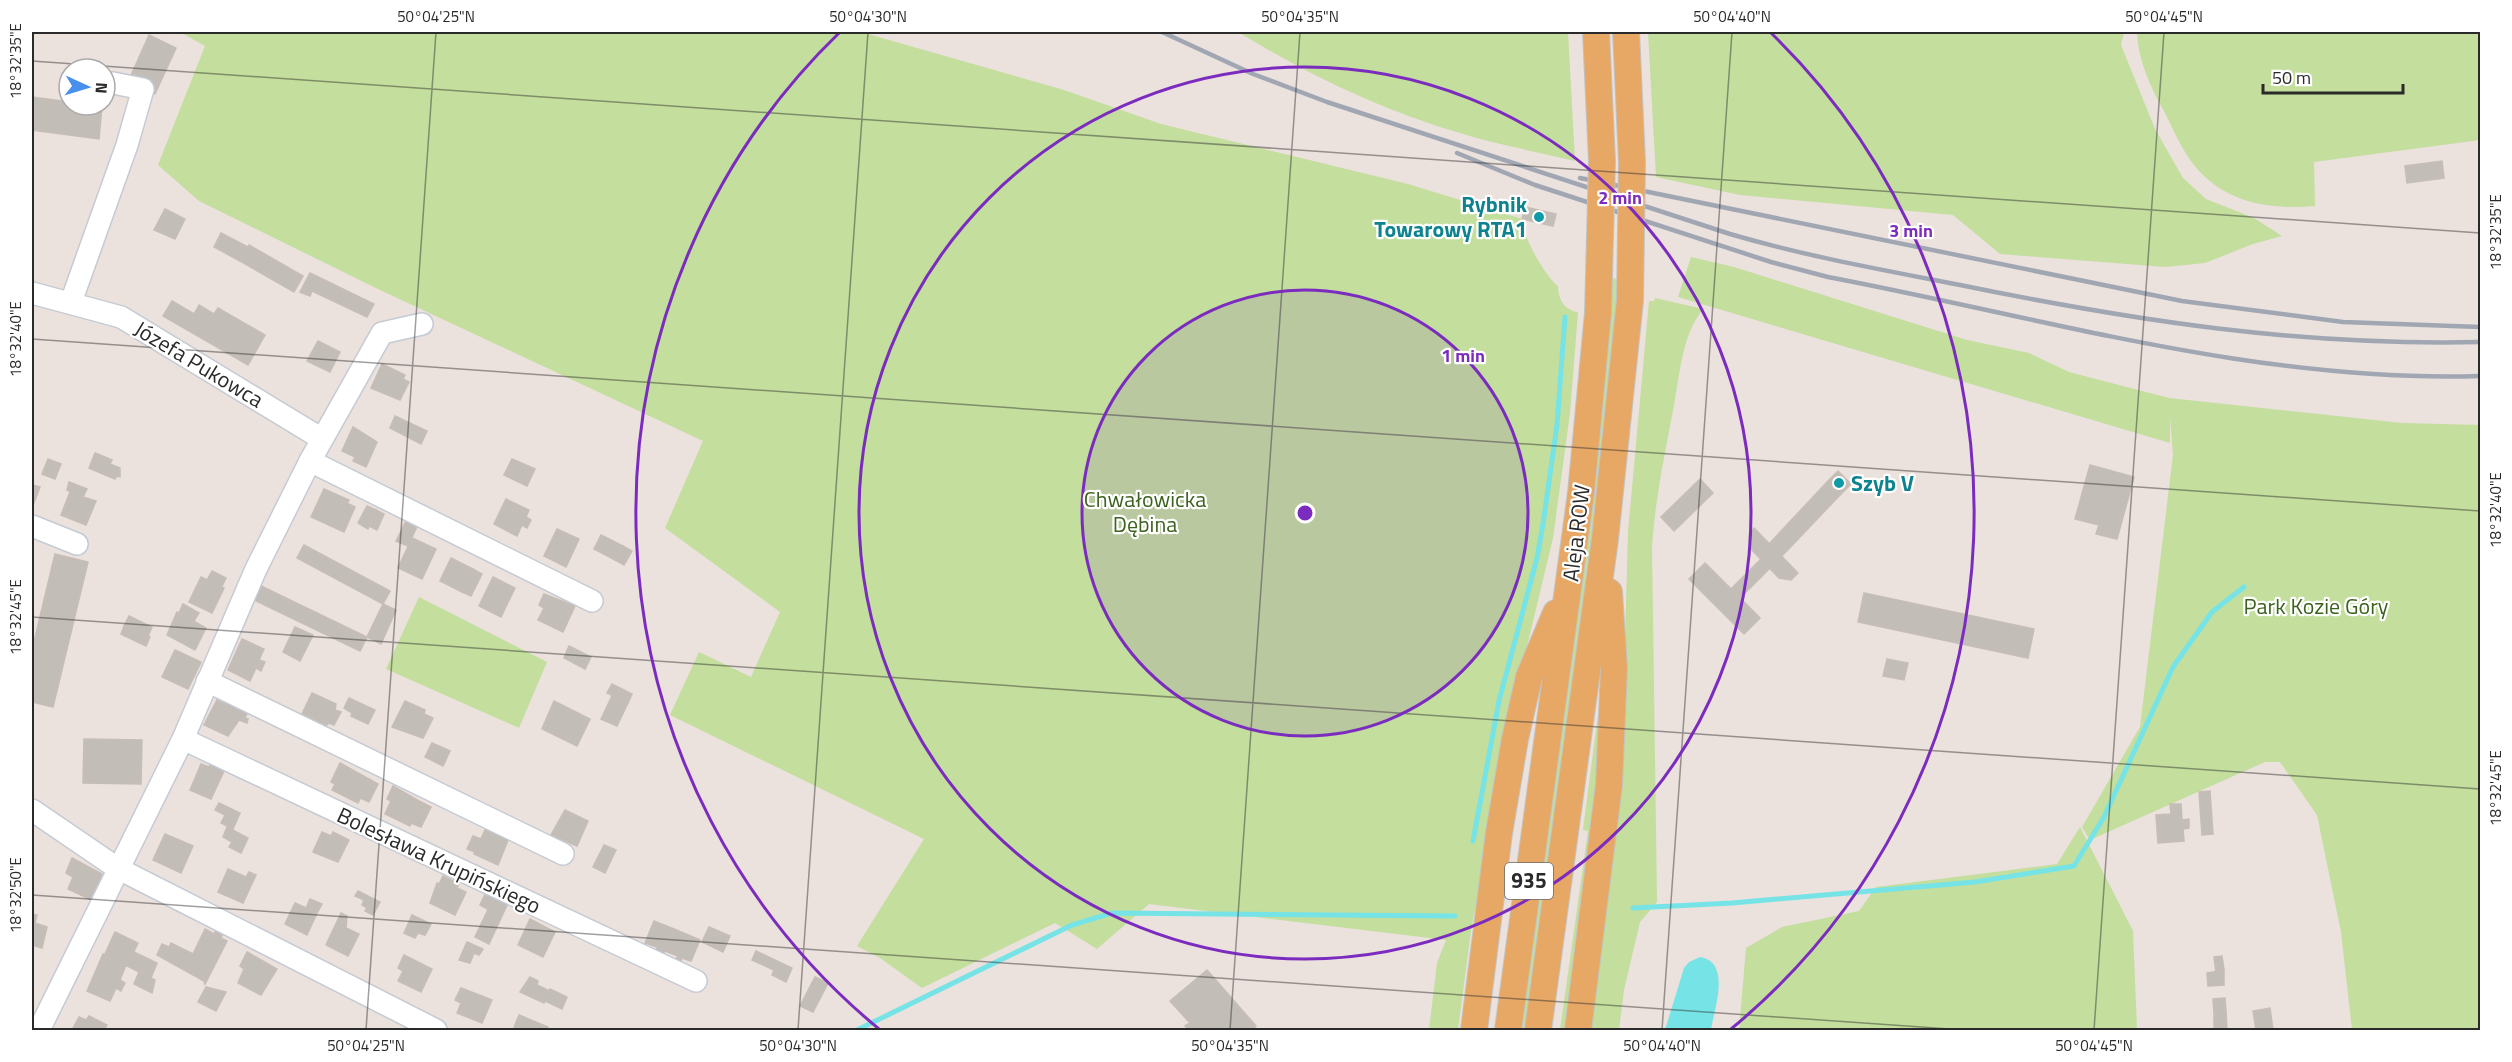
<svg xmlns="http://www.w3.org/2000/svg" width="2512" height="1062" font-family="'Titillium Web',sans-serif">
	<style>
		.green { fill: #c3de9d }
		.water { fill: #76e4e6 }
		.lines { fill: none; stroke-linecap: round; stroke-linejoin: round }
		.stream { stroke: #76e4e6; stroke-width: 5 }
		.building { fill: #c3bdb8; stroke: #c6bdb6; stroke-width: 1.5 }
		.minor-casing { stroke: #c5cbd3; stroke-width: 24 }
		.major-casing { stroke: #c3c3c3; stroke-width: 28 }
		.minor { stroke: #fff; stroke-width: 21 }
		.major { stroke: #e7a866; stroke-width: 26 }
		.rail { stroke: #a0a7b3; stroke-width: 4.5 }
		.major-bridge-casing { stroke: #c3c3c3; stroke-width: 28; stroke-linecap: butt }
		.major-bridge { stroke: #e7a866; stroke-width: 26 }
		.ticks { fill: none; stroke: #2a2a2a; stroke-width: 1.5; stroke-opacity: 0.45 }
		.ring { fill: none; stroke: #7b2cbf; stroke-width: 3 }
		.culture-dot { fill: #0f9aa8; stroke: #fff; stroke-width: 2 }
		.labels { text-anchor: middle; stroke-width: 4.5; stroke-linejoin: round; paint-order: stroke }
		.shield { fill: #fff; stroke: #6a6a6a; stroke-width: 1.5 }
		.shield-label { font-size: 21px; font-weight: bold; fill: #2a2a2a }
		.culture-label { font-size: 22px; font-weight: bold; fill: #0d838f; stroke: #fff; text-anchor: end }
		.street-label { font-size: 22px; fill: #2a2a2a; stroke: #fff }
		.park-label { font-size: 22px; fill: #3d621f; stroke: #fff }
		.centre { fill: #7b2cbf; stroke: #fff; stroke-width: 3 }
		.ring-label { font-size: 18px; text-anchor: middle; font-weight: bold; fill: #7b2cbf; stroke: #fff; stroke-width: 4.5; stroke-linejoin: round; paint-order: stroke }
		.neatline { fill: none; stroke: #2a2a2a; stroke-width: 2 }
		.ticks-label { font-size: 15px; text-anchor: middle; fill: #2a2a2a }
	</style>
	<rect width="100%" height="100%" fill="#ebe1dd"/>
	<g class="green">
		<path d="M180,32H861L1064,90L1161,124L1408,184L1522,219C1521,234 1546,278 1558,286C1558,299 1565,311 1578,312L1570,413L1553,538L1518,684L1471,931L1458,1030H1429L1437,963L1446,940L1149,904L1097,949L1055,923L922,988L880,958L857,946L924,839L670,715L699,652L751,677L780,612L665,528L703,441L380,290L199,201L158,165L205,46Z"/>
		<path d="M1238,32H1568L1575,161C1538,152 1500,145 1463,134C1383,111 1309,75 1238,32Z"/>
		<path d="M1648,32H2124L2121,45L2155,129L2183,178L2206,199L2254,218L2282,236L2253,244L2205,263L2165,267L2000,254L1953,215L1740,195L1656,177Z"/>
		<path d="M2137,32H2480V140L2314,162L2315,206C2270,210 2224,203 2194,165C2182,150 2174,131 2165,113C2151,88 2138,61 2137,32Z"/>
		<path d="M1691,257L1734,267L1967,340L2029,353L2069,372L2169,398L2402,423L2480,425V1030H2352L2341,932L2317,815L2280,762H2265L2090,840L2082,827L2140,727L2173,455L2170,417V443L1678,297Z"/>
		<path d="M1610,278L1618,279L1617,300L1602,473L1527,1030H1519L1595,471L1606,364Z"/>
		<path d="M1655,298L1703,309C1682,335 1680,373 1674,405C1665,453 1655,499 1652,547L1657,902L1640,922L1624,990L1619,1030H1588L1623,710L1628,532L1649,301H1654Z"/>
		<path d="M419,597L547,662L519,728L386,669Z"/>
		<path d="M1604,668V747L1570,1030H1560L1588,831L1583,830Z"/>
		<path d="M2080,827L2133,931L2137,1030H1739L1746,948L1782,927L1859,911L1876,887L2057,864Z"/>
	</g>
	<path class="water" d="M1700,957C1732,962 1714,1009 1711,1030H1665L1684,968L1689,962Z"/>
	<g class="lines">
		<g class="stream">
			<path d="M1473,841L1499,701L1537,558L1543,524L1557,425L1565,317"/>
			<path d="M1633,908L1732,903L1975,882L2074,866L2104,817L2173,667L2212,612L2244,587"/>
			<path d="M857,1030L1072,925L1112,913L1455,916"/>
		</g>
	</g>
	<g class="building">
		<path d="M149,35L176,48L155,94L128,82Z"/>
		<path d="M32,97L69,102V105L102,106L99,139L32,130Z"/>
		<path d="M2442,161L2444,178L2407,183L2405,166Z"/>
		<path d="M1525,207L1556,214L1553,226L1522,219Z"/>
		<path d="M165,209L185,219L175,239L154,230Z"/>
		<path d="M221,233L248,247L240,261L214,247Z"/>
		<path d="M249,245L303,276L294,292L240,261Z"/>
		<path d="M310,273L374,304L367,317L312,291L310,296L300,292Z"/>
		<path d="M172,301L194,314L199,305L214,314L218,308L265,335L248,365L163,316Z"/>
		<path d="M318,341L340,352L330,372L307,361Z"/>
		<path d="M382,364L405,375L403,379L409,382L400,400L371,388Z"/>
		<path d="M395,416L427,431L421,444L390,428Z"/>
		<path d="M353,427L377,442L366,467L353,461L355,457L342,451Z"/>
		<path d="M95,453L112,460L110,464L120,468V477L117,476L115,479L89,468Z"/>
		<path d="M48,459L61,464L55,479L42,474Z"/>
		<path d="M512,459L535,469L527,486L504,475Z"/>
		<path d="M2090,465L2134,477L2117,539L2096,534L2099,525L2075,519Z"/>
		<path d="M1838,471L1851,484L1840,495L1827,482Z"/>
		<path d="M1700,479L1713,493L1674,531L1661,517Z"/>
		<path d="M69,482L87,489L83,497L96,501L86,525L61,515L70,492L67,490Z"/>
		<path d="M1827,482L1840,495L1782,556L1769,544Z"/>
		<path d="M33,485L40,487L32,508V488Z"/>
		<path d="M324,489L349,500L347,503L355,507L344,532L311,517Z"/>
		<path d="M506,499L529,510L526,517L531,520L527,528L522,525L517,536L494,524Z"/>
		<path d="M367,506L376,510L368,529L358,523Z"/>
		<path d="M376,510L384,514L377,530L369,526Z"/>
		<path d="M408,517L419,522L408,546L396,541Z"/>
		<path d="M1754,528L1798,573L1791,580L1779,578L1750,548L1749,534Z"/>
		<path d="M557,529L579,539L566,567L544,556Z"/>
		<path d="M601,535L623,546L615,560L594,549Z"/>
		<path d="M412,538L436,549L422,579L398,568Z"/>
		<path d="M304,545L390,591L383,604L297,558Z"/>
		<path d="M623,546L632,551L624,565L615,560Z"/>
		<path d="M55,554L88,562L53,707L32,702V650Z"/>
		<path d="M451,558L473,569L462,592L440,581Z"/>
		<path d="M1760,560L1769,569L1740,598L1731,589Z"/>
		<path d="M1705,563L1760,618L1744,634L1689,579Z"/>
		<path d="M473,569L482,574L471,596L462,592Z"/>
		<path d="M212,571L226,578L222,586L207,580Z"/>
		<path d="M201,577L224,588L212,613L189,602Z"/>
		<path d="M493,577L515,588L501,617L479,606Z"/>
		<path d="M261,586L367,637L360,651L254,600Z"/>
		<path d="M1864,593L2034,629L2028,658L1858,622Z"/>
		<path d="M544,594L575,606L563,632L538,620L544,608L539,605Z"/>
		<path d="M183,604L199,613L194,621L179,613Z"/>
		<path d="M383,604L396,610L381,644L367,637Z"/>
		<path d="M177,612L206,628L195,650L167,635Z"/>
		<path d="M129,616L152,627L148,636L124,626Z"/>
		<path d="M124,626L150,637L146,646L121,634Z"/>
		<path d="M295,627L313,635L300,661L283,652Z"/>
		<path d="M242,639L264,649L259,660L265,662L261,671L256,668L250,681L228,670Z"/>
		<path d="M569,646L591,657L585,669L564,658Z"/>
		<path d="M175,650L201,662L188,689L162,677Z"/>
		<path d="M1887,659L1908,663L1904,680L1883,676Z"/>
		<path d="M612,684L632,694L628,703L607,693Z"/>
		<path d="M312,693L336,704L335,710L341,712L334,725L328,723L326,726L302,714Z"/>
		<path d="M612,696L628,703L617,726L601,719Z"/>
		<path d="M228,697L250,707L245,718L248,719L247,723L239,720L228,736L204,725L217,700L225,704Z"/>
		<path d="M349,698L375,710L368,724L351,716L352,713L344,708Z"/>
		<path d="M405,701L425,710L424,714L433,718L423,738L392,727Z"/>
		<path d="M554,701L590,719L577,746L542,729Z"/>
		<path d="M84,739L142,740L141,784L83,783Z"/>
		<path d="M432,743L450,751L443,766L425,757Z"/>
		<path d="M211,763L225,769L211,799L190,790L201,764L209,767Z"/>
		<path d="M340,763L369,779L358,803L332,790L335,784L331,782Z"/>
		<path d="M369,779L378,784L369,802L360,798Z"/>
		<path d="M393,786L421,802L410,826L385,814L391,801L387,799Z"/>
		<path d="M2210,791L2213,834L2202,835L2199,792Z"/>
		<path d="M421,802L431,807L421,827L411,823Z"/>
		<path d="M219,803L240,813L233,829L221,823L225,815L215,810Z"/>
		<path d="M2170,804H2181L2182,820L2189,819V828L2183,829L2184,841L2158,843L2156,815L2171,814Z"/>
		<path d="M565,810L588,821L577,846L551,835Z"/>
		<path d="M227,827L248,838L241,853L229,847L232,842L223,837Z"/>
		<path d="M486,828L509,838L498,865L474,854Z"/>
		<path d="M322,832L331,836L333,832L349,840L338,862L313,852Z"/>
		<path d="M165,834L193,846L181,873L153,860Z"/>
		<path d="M473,836L481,839L475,852L467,849Z"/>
		<path d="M604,845L616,850L605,873L593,867Z"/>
		<path d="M72,858L102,874L91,900L68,889L73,877L66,873Z"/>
		<path d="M228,869L246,877L249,872L256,875L243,903L218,892Z"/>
		<path d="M443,876L459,884L457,888L466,892L455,915L430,903L437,883L439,884Z"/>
		<path d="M358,891L380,902L373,915L365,911L367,908L362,905L364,900L355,896Z"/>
		<path d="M486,892L494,897L487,909L480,905Z"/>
		<path d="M494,897L508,903L489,944L475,937Z"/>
		<path d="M310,899L322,904L317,913L306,908Z"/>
		<path d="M295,903L317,913L307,935L285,924Z"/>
		<path d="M341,913L347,916L346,928L359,934L348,956L326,945Z"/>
		<path d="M32,914L37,915L35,923L47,927L42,948L32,945Z"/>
		<path d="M412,915L431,924L425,935L418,933L415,938L404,933Z"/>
		<path d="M530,919L555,932L543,957L518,945Z"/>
		<path d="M654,921L674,929L663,955L656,952L657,947L645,943Z"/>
		<path d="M709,927L730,936L723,952L702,942Z"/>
		<path d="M205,929L214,934L216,930L223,934L221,938L227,941L205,984L204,981L157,955L162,944L169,947L171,943L193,954Z"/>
		<path d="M674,929L700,940L691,961L682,958L681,961L676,959L678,956L665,951Z"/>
		<path d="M115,932L138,943L127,966L105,954Z"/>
		<path d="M467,942L483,949L479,955L474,953L470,963L459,960Z"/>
		<path d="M756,951L792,968L786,982L772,975L774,970L752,960Z"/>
		<path d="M134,952L157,963L151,978L127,966Z"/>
		<path d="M247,952L277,969L261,995L238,983L244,969L240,966Z"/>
		<path d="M103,954L126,965L120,980L125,983L121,991L116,988L110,1001L87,991Z"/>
		<path d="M404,955L432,969L421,992L398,981L403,971L398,968Z"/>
		<path d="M2222,956L2224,970L2216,972L2214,957Z"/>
		<path d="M1207,970L1256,1026L1252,1030H1189L1185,1026L1190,1023L1170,1001Z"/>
		<path d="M2224,970V985L2208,986L2207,973Z"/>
		<path d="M139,972L155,980L152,993L134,984Z"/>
		<path d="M530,977L538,981L537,985L550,991L544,1003L520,992Z"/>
		<path d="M815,977L828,983L813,1012L800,1006Z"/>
		<path d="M206,987L226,992L216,1011L198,1002Z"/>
		<path d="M461,988L492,1000L482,1023L457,1013L461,1003L455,1000Z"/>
		<path d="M550,989L567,997L562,1009L545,1001Z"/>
		<path d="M2225,998L2226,1011L2214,1012L2213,999Z"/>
		<path d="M2270,1008L2273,1030H2256L2253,1011Z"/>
		<path d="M2226,1011L2227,1030H2208L2214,1029V1012Z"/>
		<path d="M519,1015L548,1027L546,1030H513Z"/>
		<path d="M89,1016L107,1025L104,1030H72L79,1017L86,1020Z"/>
	</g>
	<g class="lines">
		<g class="minor-casing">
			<g id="minor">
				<path d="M32,293L121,317L322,439"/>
				<path d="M71,302L127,145L143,89L113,83"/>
				<path d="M310,461L592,601"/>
				<path d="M32,526L77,544"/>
				<path d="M207,681L563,854"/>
				<path d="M183,739L696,981"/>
				<path d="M32,810L117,868L436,1030"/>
				<path d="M39,1030L183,739L256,569L310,461L382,333L422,324"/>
			</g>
		</g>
		<g class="major-casing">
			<g id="major">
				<path d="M1474,1030L1499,833L1515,739L1529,677L1556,613"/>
				<path d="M1508,1030L1581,493L1598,313"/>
				<path d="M1538,1030L1605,539L1630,300"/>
				<path d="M1578,1030L1609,785L1614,669L1609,592"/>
			</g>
		</g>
		<use href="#minor" class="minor"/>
		<use href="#major" class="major"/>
		<g class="rail">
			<path d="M1162,32L1253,74L1327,102L1730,234C1805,256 1883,270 1960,285C2136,321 2299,346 2480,342"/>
			<path d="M1457,153L1535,185L1771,262L1828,277C2044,318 2259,383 2480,376"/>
			<path d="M1580,178L2182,301L2343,322L2480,327"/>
		</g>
		<g class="major-bridge-casing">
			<g id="major-bridge">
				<path d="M1596,32L1602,161L1598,313"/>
				<path d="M1626,32L1632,162L1630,300"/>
			</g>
		</g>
		<use href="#major-bridge" class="major-bridge"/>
	</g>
	<path class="ticks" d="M32,61L2480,233M32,339L2480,511M32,617L2480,789M32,895L1964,1030M366,1030L436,32M798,1030L868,32M1230,1030L1300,32M1662,1030L1732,32M2094,1030L2164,32"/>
	<circle cx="1305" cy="513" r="223" fill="#7b2cbf" fill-opacity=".12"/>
	<g class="ring">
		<circle cx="1305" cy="513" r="223"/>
		<circle cx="1305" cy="513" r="446"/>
		<path d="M879 1029A669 669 0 0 1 840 32M1770 32A669 669 0 0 1 1731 1029"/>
	</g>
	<g class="culture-dot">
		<circle cx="1539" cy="217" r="6"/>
		<circle cx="1839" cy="483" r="6"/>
	</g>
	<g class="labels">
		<rect class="shield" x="1505" y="863" width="48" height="36" rx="4.5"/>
		<g class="shield-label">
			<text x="1529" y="888">935</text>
		</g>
		<g class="culture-label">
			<text x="1527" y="212">Rybnik<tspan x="1527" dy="25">Towarowy RTA1</tspan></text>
			<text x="1851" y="491" text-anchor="start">Szyb V</text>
		</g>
		<g class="street-label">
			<text transform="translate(199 364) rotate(31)" y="8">Józefa Pukowca</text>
			<text transform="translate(1576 533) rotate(-83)" y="8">Aleja ROW</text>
			<text transform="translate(439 860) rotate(25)" y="8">Bolesława Krupińskiego</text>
		</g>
		<g class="park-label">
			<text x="1145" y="507">Chwałowicka<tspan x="1145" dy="25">Dębina</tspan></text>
			<text x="2316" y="614">Park Kozie Góry</text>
		</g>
	</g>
	<circle cx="1305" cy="513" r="9" class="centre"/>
	<g class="ring-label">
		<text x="1620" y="204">2 min</text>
		<text x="1911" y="237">3 min</text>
		<text x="1463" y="362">1 min</text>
	</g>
	<rect width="2512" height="1062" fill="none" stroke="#ffffff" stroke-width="66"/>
	<g transform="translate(87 87) rotate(94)"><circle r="28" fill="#ffffff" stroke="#aaaaaa" stroke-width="1.5"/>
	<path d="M0-4.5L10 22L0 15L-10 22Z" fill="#4790ed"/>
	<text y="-9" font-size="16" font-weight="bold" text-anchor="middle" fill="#2a2a2a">N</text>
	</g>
	<path d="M2263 84v9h140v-9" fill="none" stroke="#2a2a2a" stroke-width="3"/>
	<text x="2272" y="84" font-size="18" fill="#2a2a2a" stroke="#ffffff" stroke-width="4.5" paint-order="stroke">50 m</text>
	<rect x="33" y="33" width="2446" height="996" class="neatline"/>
	<g class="ticks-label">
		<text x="436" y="22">50°04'25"N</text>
		<text x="868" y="22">50°04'30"N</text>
		<text x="1300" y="22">50°04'35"N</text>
		<text x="1732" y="22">50°04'40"N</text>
		<text x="2164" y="22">50°04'45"N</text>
		<text transform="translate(16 61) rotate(-90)" y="5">18°32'35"E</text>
		<text transform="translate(2496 232) rotate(-90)" y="5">18°32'35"E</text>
		<text transform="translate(16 339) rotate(-90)" y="5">18°32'40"E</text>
		<text transform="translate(2496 510) rotate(-90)" y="5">18°32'40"E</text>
		<text transform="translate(16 617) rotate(-90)" y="5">18°32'45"E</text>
		<text transform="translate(2496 788) rotate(-90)" y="5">18°32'45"E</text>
		<text transform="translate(16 895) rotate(-90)" y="5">18°32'50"E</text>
		<text x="366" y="1051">50°04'25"N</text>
		<text x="798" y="1051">50°04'30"N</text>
		<text x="1230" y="1051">50°04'35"N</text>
		<text x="1662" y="1051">50°04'40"N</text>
		<text x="2094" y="1051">50°04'45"N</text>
	</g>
</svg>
